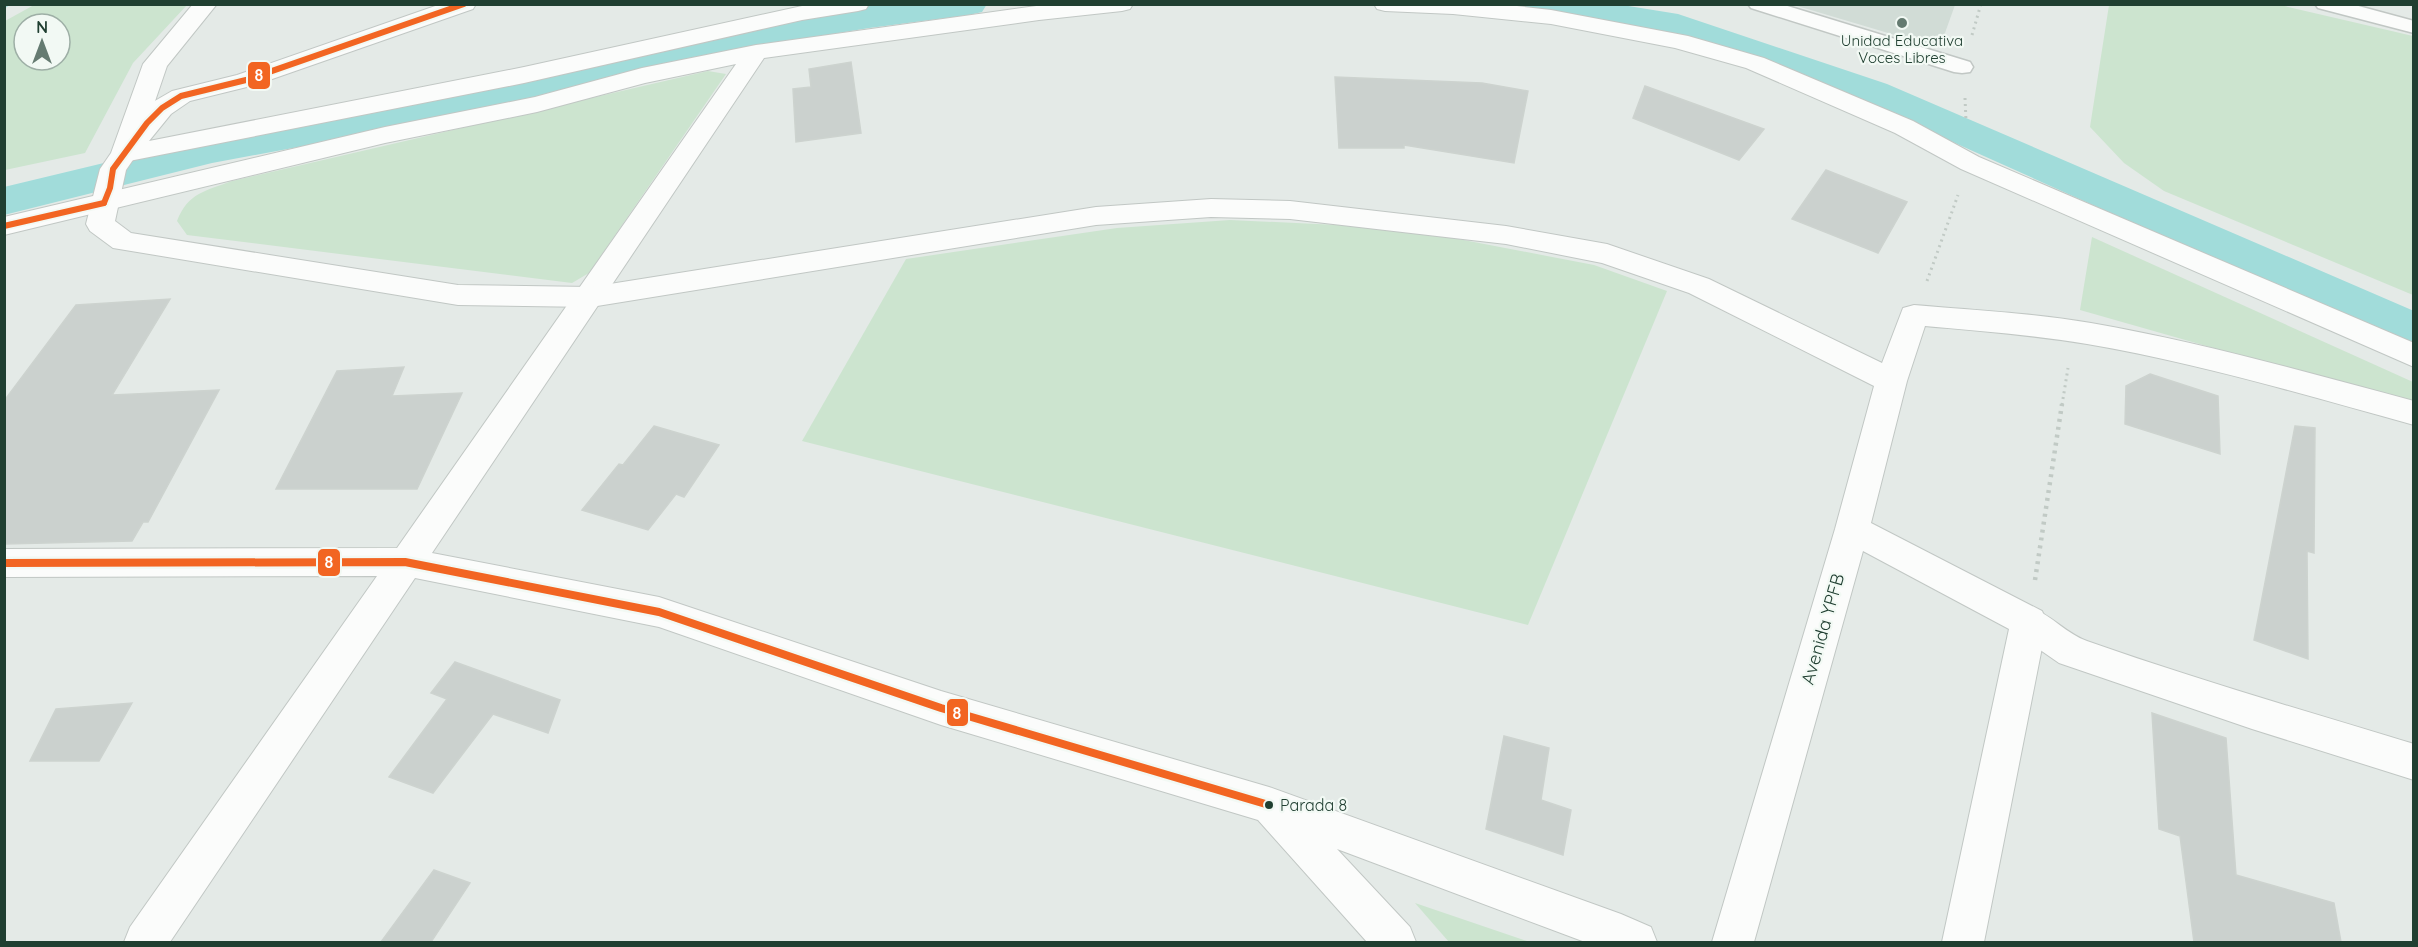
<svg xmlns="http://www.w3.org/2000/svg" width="2418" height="947" font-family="Quicksand,sans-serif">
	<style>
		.built { fill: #d1dcd6 }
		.green { fill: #cce4cf; fill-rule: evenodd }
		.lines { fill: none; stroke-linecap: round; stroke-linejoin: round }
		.stream { fill: #a1dcda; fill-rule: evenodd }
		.canal { fill: #a1dcda; fill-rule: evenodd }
		.building { fill: #cbd1ce; stroke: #cdd3cf; stroke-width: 1.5 }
		.service-casing { stroke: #c1c7c4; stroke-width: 3 }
		.minor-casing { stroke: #c1c7c4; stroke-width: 2 }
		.tertiary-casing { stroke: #c1c7c4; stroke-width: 2 }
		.path-far1 { stroke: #c1cac5; stroke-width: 3; stroke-dasharray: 2 4; stroke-linecap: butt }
		.path { stroke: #c1cac5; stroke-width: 4.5; stroke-dasharray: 3 5; stroke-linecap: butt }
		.service { fill: #fbfcfb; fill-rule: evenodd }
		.minor { fill: #fbfcfb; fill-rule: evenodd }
		.tertiary { fill: #fbfcfb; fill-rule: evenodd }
		.bus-1-far1-casing { stroke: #f2f9f4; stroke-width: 10 }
		.bus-1-casing { stroke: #f2f9f4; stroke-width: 13 }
		.bus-1-far1 { stroke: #f26522; stroke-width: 6 }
		.bus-1 { stroke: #f26522; stroke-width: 8 }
		.poi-dot { fill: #657b71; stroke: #f2f9f4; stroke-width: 2 }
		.bus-dot { fill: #203f31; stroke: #f2f9f4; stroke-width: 2 }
		.labels { text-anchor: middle; stroke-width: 4.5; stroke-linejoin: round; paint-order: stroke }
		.far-poi-label { font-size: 15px; fill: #203f31; stroke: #f2f9f4 }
		.bus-label { font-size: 16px; fill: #203f31; stroke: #f2f9f4; text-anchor: start }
		.street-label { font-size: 18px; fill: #203f31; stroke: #f2f9f4 }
		.line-badge { stroke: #f2f9f4; stroke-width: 2 }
		.badge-label { font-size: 16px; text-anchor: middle; font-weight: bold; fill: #fff }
	</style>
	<rect width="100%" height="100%" fill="#e4eae7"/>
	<path class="built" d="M1794,5H1955L1941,44L1915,41Z"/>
	<g class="green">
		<path d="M34,5H187L133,63L85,153L5,170V21ZM24,24H60V60H24Z"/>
		<path d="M2109,5H2280L2413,36V295L2164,191L2124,163L2090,127Z"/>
		<path d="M708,71L726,74L589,273L572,283L187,235L177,221C188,193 205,191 232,181Z"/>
		<path d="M1230,220L1401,228L1594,265L1667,291L1528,625L802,441L906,259L1117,228Z"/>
		<path d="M2092,237L2413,382V405L2080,310Z"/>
		<path d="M1415,903L1530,942H1449Z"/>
	</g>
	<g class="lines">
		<path class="stream" d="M4,4H11L4,9Z"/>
		<g class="canal">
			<path d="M880,4H987L982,12L969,15L869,28L694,57L470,115L212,163L4,215V187L212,137L469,91L693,35Z"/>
			<path d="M1522,4H1616L1678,14L1887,84L2414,311V346L2398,342L1859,100L1671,35L1540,15L1527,12Z"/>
		</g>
	</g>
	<g class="building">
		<path d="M851,62L861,133L796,142L793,89L811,87L809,69Z"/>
		<path d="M1335,77L1482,83L1528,91L1514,163L1404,145V148H1339Z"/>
		<path d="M1645,86L1764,129L1739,160L1633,118Z"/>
		<path d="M1826,170L1907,202L1878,253L1792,219Z"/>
		<path d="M170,299L112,395L219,390L148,522H143L132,541L4,544V401L76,305Z"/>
		<path d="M404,367L392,396L462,393L417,489H276L337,371Z"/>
		<path d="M2150,374L2218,396L2220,454L2125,424L2126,386Z"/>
		<path d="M654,426L719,445L684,497L676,494L648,530L582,510L619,464L623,465Z"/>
		<path d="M2295,426L2315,428L2314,553L2307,551L2308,659L2254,640Z"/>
		<path d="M455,662L560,700L548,733L493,714L433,793L389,777L447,699L431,693Z"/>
		<path d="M132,703L99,761H30L56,709Z"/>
		<path d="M2152,713L2226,738L2236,875L2334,903L2341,942H2194L2180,836L2159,829Z"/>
		<path d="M1504,736L1549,748L1541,800L1571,810L1563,855L1486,829Z"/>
		<path d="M434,870L470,883L431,942H381Z"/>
	</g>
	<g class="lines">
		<g class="service-casing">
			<g id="service">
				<path d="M1748,4H1781L1970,62L1973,67L1970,72L1962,73L1954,72L1751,8Z"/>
				<path d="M2315,4H2351L2414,21V33L2318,8Z"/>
			</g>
		</g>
		<g class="minor-casing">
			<g id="minor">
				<path d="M441,4H476L473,9L255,85L190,101L171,114L149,141L524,67L802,6L869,4L866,9L858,11L802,20L524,83L124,162L115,160L111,154L153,102L172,91L237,75Z"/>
				<path d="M1051,4H1133L1130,9L1122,11L1039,20L764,58L432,553L659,597L941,691L1269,787L1621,914L1651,927L1657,942H1585L1337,849L1410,927L1416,942H1367L1258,820L941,725L659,627L415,578L170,942H124L130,927L377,576L4,577V549L397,548L736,64L645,83L537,112L385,143L4,235V217L385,127L535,97L642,68L756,45Z"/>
				<path d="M1374,4H1499L1551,10L1688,36L1764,58L1913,121L1979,157L2414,343V367L1961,169L1895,133L1746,68L1675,48L1551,24L1453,14L1385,11L1377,9Z"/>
				<path d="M2029,607C2051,614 2066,634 2087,641C2195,679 2305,711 2414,744V780L2252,729L2059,663L2016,633L2011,622L2016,611Z"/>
			</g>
		</g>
		<g class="tertiary-casing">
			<path id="tertiary" d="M193,4H217L167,66L137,154L126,170L115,221L131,233L458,285L591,287L1096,207L1211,199L1290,201L1506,226L1607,244L1709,279L1882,363L1903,308L1914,305C1973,310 2032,313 2091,323C2200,342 2306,372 2414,401V425C2306,395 2198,363 2087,344C2033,335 1980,331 1925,326L1907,381L1871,523L2042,611L2047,622L1984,942H1942L2009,629L1863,551L1754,942H1712L1835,529L1874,386L1689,293L1602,263L1506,244L1290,219L1211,217L1096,225L591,307L458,305L113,248L90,231L86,224L100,169L111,153L143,64Z"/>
		</g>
		<g class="path-far1">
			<path d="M1972,35L1981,4"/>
			<path d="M1965,98L1966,121"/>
			<path d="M1927,281L1958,195"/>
			<path d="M2062,405L2068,368"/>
		</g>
		<path class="path" d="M2035,580L2062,404"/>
		<use href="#service" class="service"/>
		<use href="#minor" class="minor"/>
		<use href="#tertiary" class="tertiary"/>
		<g class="bus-1-far1-casing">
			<g id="bus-1-far1">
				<path d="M104,203L110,188L113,169L147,123L162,108L181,96L246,80L464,4"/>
				<path d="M4,226L104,203"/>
			</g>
		</g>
		<g class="bus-1-casing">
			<path id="bus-1" d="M4,563L405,562L659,612L941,708L1269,805"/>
		</g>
		<use href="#bus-1-far1" class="bus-1-far1"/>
		<use href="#bus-1" class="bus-1"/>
	</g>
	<circle class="poi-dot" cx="1902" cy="23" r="6"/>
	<circle class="bus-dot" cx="1269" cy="805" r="5"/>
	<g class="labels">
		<g class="far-poi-label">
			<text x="1902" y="46">Unidad Educativa<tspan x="1902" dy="17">Voces Libres</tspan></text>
		</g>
		<g class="bus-label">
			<text x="1280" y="811">Parada 8</text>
		</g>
		<g class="street-label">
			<text transform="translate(1823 629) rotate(-74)" y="6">Avenida YPFB</text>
		</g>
	</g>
	<g class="line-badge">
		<rect x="247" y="61" width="24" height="29" rx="6" fill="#f26522"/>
		<rect x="317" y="548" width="24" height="29" rx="6" fill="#f26522"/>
		<rect x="946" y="698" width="23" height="29" rx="6" fill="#f26522"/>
	</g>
	<g class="badge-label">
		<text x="259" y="81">8</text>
		<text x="329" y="568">8</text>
		<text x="957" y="719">8</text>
	</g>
	<rect width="2418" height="947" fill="none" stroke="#203f31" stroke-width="12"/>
	<g transform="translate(42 42)"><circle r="28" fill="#f2f9f4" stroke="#9eafa6" stroke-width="1.5"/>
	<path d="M0-4.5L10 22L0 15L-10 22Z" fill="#657b71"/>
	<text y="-9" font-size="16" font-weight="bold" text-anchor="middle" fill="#203f31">N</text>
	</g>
</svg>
